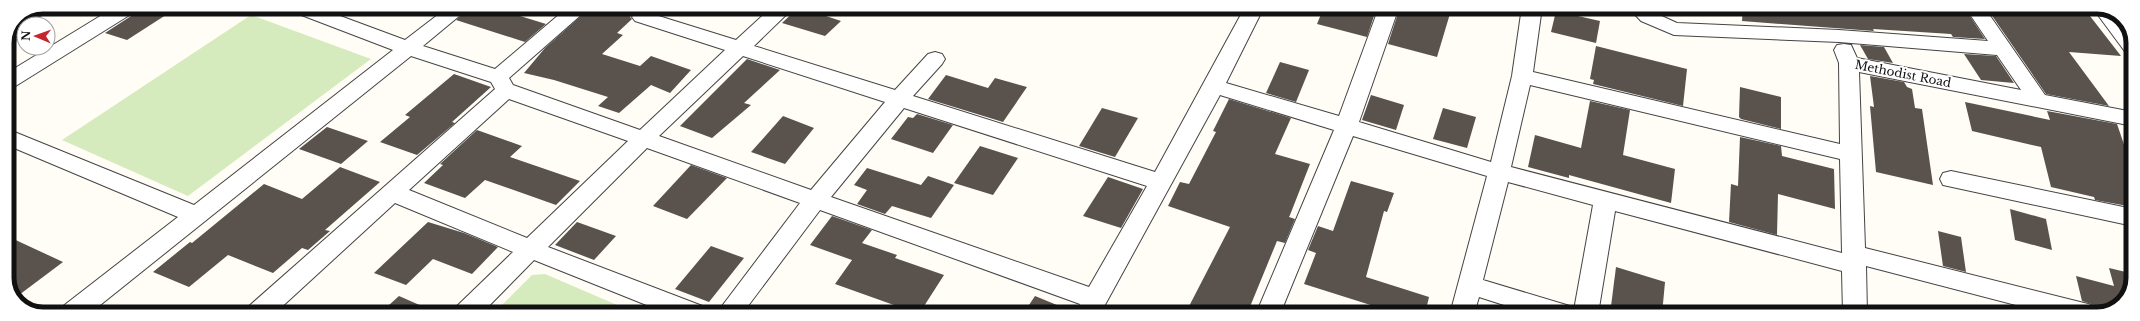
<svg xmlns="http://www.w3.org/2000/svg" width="2140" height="321" font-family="'Libre Baskerville',serif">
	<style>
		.green { fill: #d5ebbd }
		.building { fill: #5a524d }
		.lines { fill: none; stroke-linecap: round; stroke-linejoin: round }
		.minor-casing { stroke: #444; stroke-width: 2 }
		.minor { fill: #fff; fill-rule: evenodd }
		.labels { text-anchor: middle; stroke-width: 4; stroke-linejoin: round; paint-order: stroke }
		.street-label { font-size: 12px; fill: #111; stroke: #fff }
		.rim { fill: none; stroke: #111; stroke-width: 5 }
	</style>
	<rect width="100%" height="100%" fill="#fffdf5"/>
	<g class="green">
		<path d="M251,15L371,59L188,196L62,140Z"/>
		<path d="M545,274L638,314H493L532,275Z"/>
	</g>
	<g class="building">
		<path d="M145,7H151L169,13L127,40L105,33Z"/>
		<path d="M471,7H513L507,12L546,24L525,42L456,20Z"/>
		<path d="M591,7H645L634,12L630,17L632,19L617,33L623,35L602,54L640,66L651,56L691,70L670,93L651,85L619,113L598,106L608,97L554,80L524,73L545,48Z"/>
		<path d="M799,7L841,21L825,36L782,23Z"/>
		<path d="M1324,7H1377L1367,37L1317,24Z"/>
		<path d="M1400,7H1452L1437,57L1388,44Z"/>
		<path d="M1743,7H1840L1842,11L1883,14L1879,7L1953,11V7H1964L1985,39L1953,37L1951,34L1873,29L1874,31L1742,21Z"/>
		<path d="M1986,7H2083L2121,56L2069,52L2109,106L2046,94Z"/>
		<path d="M1556,11L1600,21L1596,43L1551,32Z"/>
		<path d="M1860,45L1884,47L1893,63L1868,59Z"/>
		<path d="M1596,46L1687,69L1683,106L1593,84L1594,80L1590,79Z"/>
		<path d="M1964,54L1996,56L2014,83L1981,80Z"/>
		<path d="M747,59L780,70L744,103L751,105L712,138L680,126Z"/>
		<path d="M1280,62L1309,70L1296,102L1266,93Z"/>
		<path d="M454,74L491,87L452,122L455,123L417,155L380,142L410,117L405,115Z"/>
		<path d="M946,75L988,88L995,78L1027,87L1003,122L928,99Z"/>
		<path d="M1870,76L1904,82L1907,87L1912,89L1915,108L1922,109L1933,185L1876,172L1870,106L1874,107Z"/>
		<path d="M1740,87L1781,97V129L1741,119L1739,117Z"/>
		<path d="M1371,95L1404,105L1396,130L1362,120Z"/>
		<path d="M1229,99L1291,118L1275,154L1310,164L1290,215L1289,217L1295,219L1285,243L1277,241L1247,314H1185L1230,227L1168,206L1180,182L1189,184L1216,132L1213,131Z"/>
		<path d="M1590,101L1630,110L1623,155L1675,169L1671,203L1569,175V178L1528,167L1535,135L1581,148Z"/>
		<path d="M1965,102L2050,120L2047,111L2117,124L2133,171V207L2095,200L2094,197L2051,187L2041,147L1972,131Z"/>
		<path d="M1102,108L1138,118L1115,157L1079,146Z"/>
		<path d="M1443,108L1476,117L1467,148L1433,139Z"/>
		<path d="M917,114L953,125L933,153L891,139L908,117L913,118Z"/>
		<path d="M783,116L814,128L785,164L751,152Z"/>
		<path d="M327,127L368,141L341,164L299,149Z"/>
		<path d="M477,130L522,146L510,157L580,181L556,205L485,180L465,198L424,183L443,165L440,164Z"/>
		<path d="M1740,137L1781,146L1782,156L1834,169L1835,209L1778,194L1777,235L1729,222L1731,184L1738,186Z"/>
		<path d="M980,146L1018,158L993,195L954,183Z"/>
		<path d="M691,165L727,178L687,219L653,206Z"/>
		<path d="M340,167L380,182L325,230L330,231L308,250L302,248L273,273L228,255L189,287L153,272L190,242L192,243L264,184L302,199Z"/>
		<path d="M867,168L921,185L928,176L954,185L931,218L892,206L885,214L857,204L867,190L854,185Z"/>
		<path d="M1108,177L1143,189L1121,228L1083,216Z"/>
		<path d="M1351,181L1394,193L1387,212L1384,211L1366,277L1429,297L1425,314H1399L1304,284L1316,253L1308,250L1318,226L1333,231Z"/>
		<path d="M2010,209L2046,219L2052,250L2015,240Z"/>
		<path d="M832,216L872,230L862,243L897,255L895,258L944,275L919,314L835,284L852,260L810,245Z"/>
		<path d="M428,222L464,233L498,247L472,274L433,259L406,285L374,273Z"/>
		<path d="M577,222L616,236L594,260L555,245Z"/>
		<path d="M1938,231L1961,237L1966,272L1943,266Z"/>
		<path d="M7,236L63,262L15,298L7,282Z"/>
		<path d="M711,246L744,258L709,302L675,289Z"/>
		<path d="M1616,267L1665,282L1662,314H1610Z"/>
		<path d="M2109,268L2130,273L2133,283L2120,305L2102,312L2097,306L2082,301L2076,276L2114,286Z"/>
		<path d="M399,296L440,314H379Z"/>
		<path d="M1035,296L1074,312V314H1023Z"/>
	</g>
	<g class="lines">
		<g class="minor-casing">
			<g id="minor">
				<path d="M115,7H139L136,11L14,87L7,89V73Z"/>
				<path d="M288,7H316L405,40L448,7H470L423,46L495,69L568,7H590L509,78L513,85L640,130L725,50L635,21L632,17L635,13L642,11L649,13L736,40L772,7H791L789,12L754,46L895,90L928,54L935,52L942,54L945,59L942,64L913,96L1155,172L1245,7H1264L1226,83L1339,116L1379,7H1399L1359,122L1491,162L1512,76L1522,7H1542L1533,72L1840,144L1839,63L1834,50L1837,45L1844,44L1851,45L1857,58L2021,90L1997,55L1839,42L1674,35L1641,21L1628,7H1649L1655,13L1677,23L1839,30L1988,41L1965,7H1984L2045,95L2133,112V126L1859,72L1865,248L2088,304L2097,307L2100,313L2097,314H2050L1866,266L1867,314H1843L1842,271L1615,211L1598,314H1532L1479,297L1474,314H1450L1487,176L1353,136L1280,314H1256L1334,130L1220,95L1100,314H1075L1080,304L820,210L742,314H716L800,203L647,148L548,247L705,307L708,314H669L534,260L481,314H453L456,307L513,252L395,203L274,314H245L248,307L495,89L491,82L411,56L89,314H59L62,307L178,217L7,145V129L194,205L393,50L291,11ZM743,56L885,102L811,190L659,136ZM1530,85L1840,159L1842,253L1511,167ZM509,99L628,141L527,238L409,190ZM904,108L1147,186L1089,287L831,197ZM1508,182L1593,205L1574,310L1573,307L1483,280Z"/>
				<path d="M2092,7C2120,7 2133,28 2133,54L2126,53Z"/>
				<path d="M1951,171L2133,209V226L1943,185L1940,179L1943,173Z"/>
			</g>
		</g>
		<use href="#minor" class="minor"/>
	</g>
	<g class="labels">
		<g class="street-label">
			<text transform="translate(1903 74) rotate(11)" y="4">Methodist Road</text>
		</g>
	</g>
	<path d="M0 0H2140V321H0ZM43 14H2097A29 29 0 0 1 2126 43V278A29 29 0 0 1 2097 307H43A29 29 0 0 1 14 278V43A29 29 0 0 1 43 14Z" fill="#fff" fill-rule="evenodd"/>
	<path class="rim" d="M43 14H2097A29 29 0 0 1 2126 43V278A29 29 0 0 1 2097 307H43A29 29 0 0 1 14 278V43A29 29 0 0 1 43 14Z"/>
	<g transform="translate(36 36) rotate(272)"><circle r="19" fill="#ffffff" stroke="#a0a0a0"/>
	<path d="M0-3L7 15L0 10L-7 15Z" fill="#c4262e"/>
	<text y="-6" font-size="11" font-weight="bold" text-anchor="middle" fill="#111111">N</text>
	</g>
</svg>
